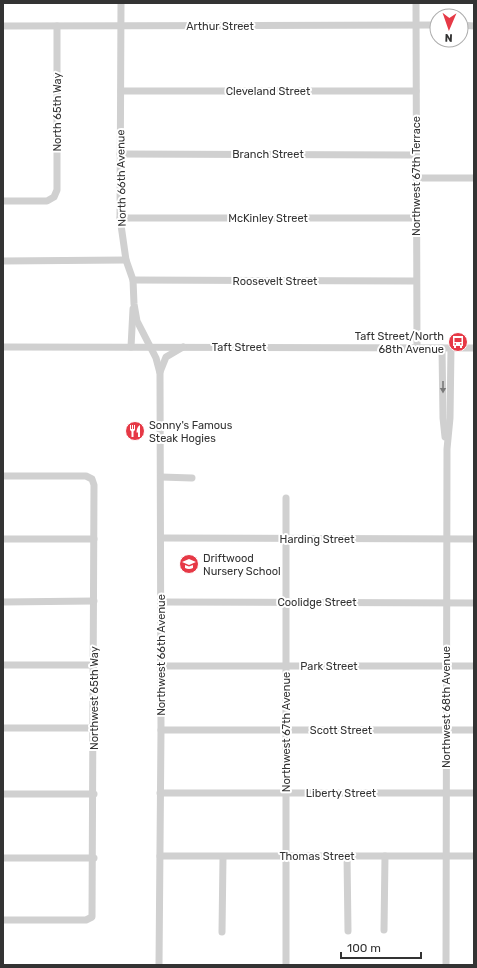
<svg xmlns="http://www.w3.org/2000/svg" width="477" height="968" font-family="Rubik,sans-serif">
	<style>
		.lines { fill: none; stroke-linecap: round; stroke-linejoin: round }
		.minor { stroke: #d0d0d0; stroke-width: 7 }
		.oneway { fill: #7a7a7a }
		.labels { text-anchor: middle; stroke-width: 4; stroke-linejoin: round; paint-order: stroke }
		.street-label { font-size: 11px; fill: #333; stroke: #fff }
		.poi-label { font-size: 11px; fill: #333; stroke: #fff; text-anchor: start }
	</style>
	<rect width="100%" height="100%" fill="#fff"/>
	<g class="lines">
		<g class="minor">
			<path d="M121,3L120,218L126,260L133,280L134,304L137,321L156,358L160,373L161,730L159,965"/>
			<path d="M416,3L417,348"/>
			<path d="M461,25L474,26"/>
			<path d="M3,26L437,25"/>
			<path d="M121,91H416"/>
			<path d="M120,154L416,155"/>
			<path d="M416,178H474"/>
			<path d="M3,201H47L54,197L57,190V26"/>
			<path d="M120,218H416"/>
			<path d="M3,261L126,260"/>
			<path d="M133,280L416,281"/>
			<path d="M3,347L474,348"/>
			<path d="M131,347L133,309"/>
			<path d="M442,348L443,418L445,437"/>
			<path d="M160,372L166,357L183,347"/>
			<path d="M3,476H86L92,479L94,485L92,917L86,920H3"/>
			<path d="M161,477L192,478"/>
			<path d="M161,538L474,539"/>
			<path d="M3,539H94"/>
			<path d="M3,602L94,601"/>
			<path d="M161,602L474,603"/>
			<path d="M3,665H94"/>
			<path d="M160,666H474"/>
			<path d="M3,728H94"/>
			<path d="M161,730H474"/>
			<path d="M160,793H474"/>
			<path d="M3,794H94"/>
			<path d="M160,856H474"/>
			<path d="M347,856L348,931"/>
			<path d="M3,858H94"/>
			<path d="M384,930L385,856"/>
			<path d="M222,932L223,857"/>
			<path d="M286,965V498"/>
			<path d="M446,965L447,449L450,418L451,348"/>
		</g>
	</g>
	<defs><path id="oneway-solid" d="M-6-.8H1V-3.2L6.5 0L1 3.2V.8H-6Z"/></defs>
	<use class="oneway" href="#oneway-solid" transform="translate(443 387) rotate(90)"/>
	<defs>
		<g id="bus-disc" transform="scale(1)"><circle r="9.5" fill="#e63946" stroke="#fff"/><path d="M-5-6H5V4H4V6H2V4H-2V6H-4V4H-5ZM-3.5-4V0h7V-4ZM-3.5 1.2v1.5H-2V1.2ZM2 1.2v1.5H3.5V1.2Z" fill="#fff"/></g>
		<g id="restaurant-disc" transform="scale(1)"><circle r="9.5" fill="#e63946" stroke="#fff"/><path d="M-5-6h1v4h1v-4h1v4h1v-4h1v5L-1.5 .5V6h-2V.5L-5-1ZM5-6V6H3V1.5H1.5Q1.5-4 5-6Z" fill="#fff"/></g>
		<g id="school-disc" transform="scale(1)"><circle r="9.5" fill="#e63946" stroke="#fff"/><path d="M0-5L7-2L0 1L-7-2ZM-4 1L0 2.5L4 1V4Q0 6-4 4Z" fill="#fff"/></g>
	</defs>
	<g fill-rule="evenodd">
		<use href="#bus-disc" x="458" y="342"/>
		<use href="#restaurant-disc" x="135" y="431"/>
		<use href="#school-disc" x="189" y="564"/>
	</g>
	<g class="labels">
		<g class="street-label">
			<text x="220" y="30">Arthur Street</text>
			<text x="268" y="95">Cleveland Street</text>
			<text transform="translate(57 112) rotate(-90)" y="4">North 65th Way</text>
			<text x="268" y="158">Branch Street</text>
			<text transform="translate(416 176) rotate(-90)" y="4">Northwest 67th Terrace</text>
			<text transform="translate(121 178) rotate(-91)" y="4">North 66th Avenue</text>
			<text x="268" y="222">McKinley Street</text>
			<text x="275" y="285">Roosevelt Street</text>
			<text x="239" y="351">Taft Street</text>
			<text x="317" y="543">Harding Street</text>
			<text x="317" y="606">Coolidge Street</text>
			<text transform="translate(161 655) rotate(-90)" y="4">Northwest 66th Avenue</text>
			<text x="329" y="670">Park Street</text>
			<text transform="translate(94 698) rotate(-90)" y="4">Northwest 65th Way</text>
			<text transform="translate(446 707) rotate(-90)" y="4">Northwest 68th Avenue</text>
			<text x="341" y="734">Scott Street</text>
			<text transform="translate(286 732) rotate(-90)" y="4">Northwest 67th Avenue</text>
			<text x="341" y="797">Liberty Street</text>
			<text x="317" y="860">Thomas Street</text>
		</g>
		<g class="poi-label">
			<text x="444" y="340" text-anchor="end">Taft Street/North<tspan x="444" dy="13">68th Avenue</tspan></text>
			<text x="149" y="429">Sonny's Famous<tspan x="149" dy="13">Steak Hogies</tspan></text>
			<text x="203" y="562">Driftwood<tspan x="203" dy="13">Nursery School</tspan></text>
		</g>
	</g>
	<rect width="477" height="968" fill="none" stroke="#333333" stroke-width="8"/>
	<g transform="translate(449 28) rotate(182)"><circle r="19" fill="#ffffff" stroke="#adadad"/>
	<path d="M0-3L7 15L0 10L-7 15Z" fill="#e63946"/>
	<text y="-6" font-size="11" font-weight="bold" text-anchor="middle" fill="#333333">N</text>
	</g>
	<path d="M341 952v6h80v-6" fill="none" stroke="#333333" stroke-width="2"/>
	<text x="347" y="952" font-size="12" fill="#333333" stroke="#ffffff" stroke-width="3" paint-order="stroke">100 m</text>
</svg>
